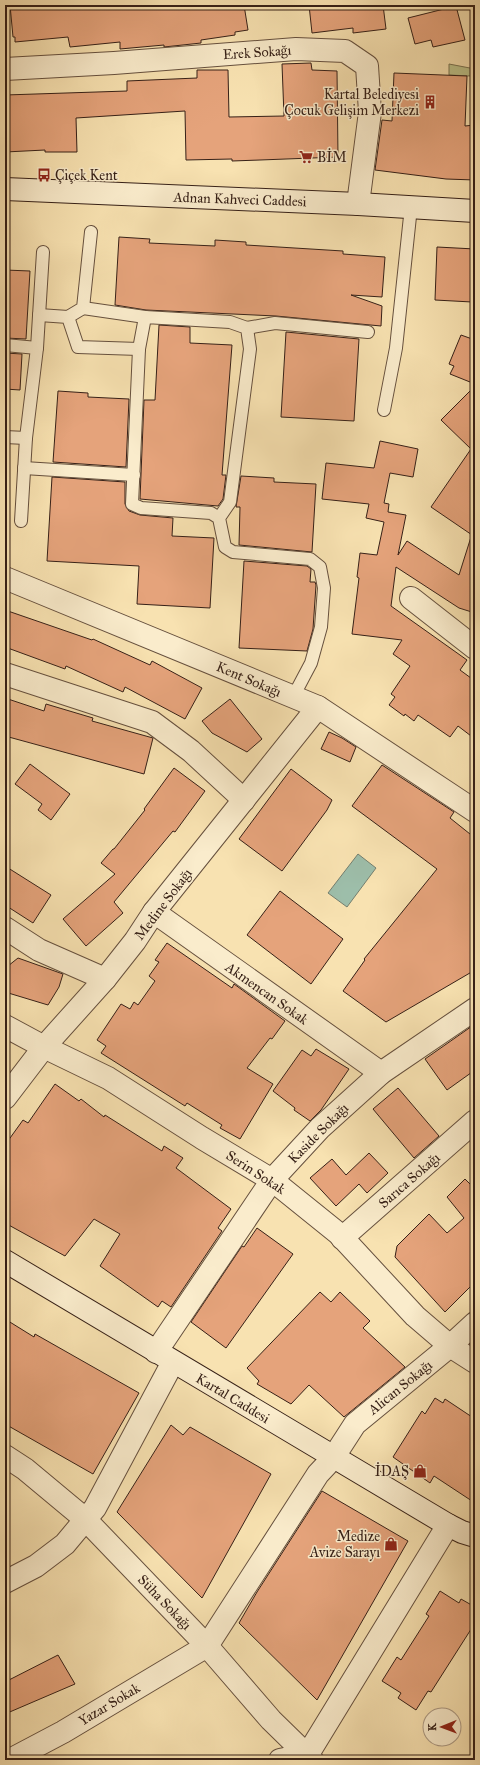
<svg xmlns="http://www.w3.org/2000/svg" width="480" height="1765" font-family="'IM FELL Great Primer',serif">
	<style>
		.green { fill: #bec38b; stroke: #7a7251 }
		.water { fill: #9dbeaa; stroke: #747f6f }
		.building { fill: #e5a37b; stroke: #362017 }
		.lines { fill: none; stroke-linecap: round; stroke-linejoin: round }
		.service-casing { stroke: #66503e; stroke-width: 14 }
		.minor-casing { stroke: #66503e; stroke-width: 24 }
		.secondary-casing { stroke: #362017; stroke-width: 24 }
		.service { stroke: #faeccc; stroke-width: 12 }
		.minor { stroke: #faeccc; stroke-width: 22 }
		.secondary { stroke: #faeccc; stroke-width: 22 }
		.labels { text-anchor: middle; stroke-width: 3; stroke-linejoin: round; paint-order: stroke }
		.street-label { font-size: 14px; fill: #362017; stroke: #faeccc }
		.poi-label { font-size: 14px; fill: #362017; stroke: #faeccc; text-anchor: end }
	</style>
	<rect width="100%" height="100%" fill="#f8e2b1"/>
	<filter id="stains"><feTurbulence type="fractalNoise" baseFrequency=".005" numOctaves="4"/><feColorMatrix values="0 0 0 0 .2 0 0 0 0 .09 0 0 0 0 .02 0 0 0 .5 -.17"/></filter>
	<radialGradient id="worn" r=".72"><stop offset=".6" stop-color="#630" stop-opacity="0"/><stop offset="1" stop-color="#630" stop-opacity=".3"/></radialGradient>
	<path class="green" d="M449,64L475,69L473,94L471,97V76L449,75Z"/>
	<path class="water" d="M358,854L376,868L347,907L328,893Z"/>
	<g class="building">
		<path d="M10,5H244L248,30L235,32V35L201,40V43L164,47V45L120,49V42L70,47L68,37L15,42V37H13Z"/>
		<path d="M309,5H383L386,29L353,33V28L312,33Z"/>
		<path d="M456,6L465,40L433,47L431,40L415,44L408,18Z"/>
		<path d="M311,63L312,70L337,71L338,157L260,160L232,161V159L186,160L185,111L76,118L77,152H45V150L5,152V95L127,91V81L197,78V70H228L229,117L284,116L282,64Z"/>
		<path d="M394,73L467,76L465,126L475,125V180L446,179L375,170L382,120L392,121Z"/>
		<path d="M119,237L150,239L149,243L215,246V240L246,242V245L343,251V254L385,257L382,297L351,295L382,306L381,326L276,316L146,310L115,305Z"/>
		<path d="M437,247L475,249L472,302L435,300Z"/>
		<path d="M5,270L30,271L26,339L5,338Z"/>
		<path d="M159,325L190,327V343L232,345L222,475H226L223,499L218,506L140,499L144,400H155Z"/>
		<path d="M286,332L359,339L354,421L281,417Z"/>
		<path d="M461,335L475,340V384L450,374L454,366L449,364Z"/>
		<path d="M5,353L22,354L20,390L5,389Z"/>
		<path d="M475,386V537L431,507L471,449L441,420Z"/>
		<path d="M58,391L88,393V397L129,399L126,467L53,462Z"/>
		<path d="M380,441L418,449L413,477L390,473L384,503L389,504L388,512L406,515L398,555L407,541L459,575L471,537L475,538V613L459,608L396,567L391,606L467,660L460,670L475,681V739L458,726L450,737L418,715L414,721L405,714L404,716L389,705L395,697L391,694L410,666L393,654L402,640L352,634L359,578L357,577L360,553L377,555L384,522L366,518L369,504L322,499L326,463L374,468Z"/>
		<path d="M241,476L274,478V482L316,484L312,552L239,545L240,507H236Z"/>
		<path d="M52,477L125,482V504L129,511L140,515L173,518L172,536L214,538L210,608L137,604L139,566L47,561Z"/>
		<path d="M244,561L307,566L311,569L310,582H315L316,585L313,629L307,651L239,648Z"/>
		<path d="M5,610L92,640L93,639L150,665L152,661L202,688L185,719L125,687L123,692L66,666L65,669L5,647Z"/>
		<path d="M5,698L44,711L46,704L93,718L92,721L153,738L144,774L5,736Z"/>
		<path d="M230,699L262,739L247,752L212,733L202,721Z"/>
		<path d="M329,732L342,738L356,747L350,762L321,749Z"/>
		<path d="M30,764L70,794L51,820L38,810L42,804L15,784Z"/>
		<path d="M382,765L454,812L450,818L475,838V970L386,1022L343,991L365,960L364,959L437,869L352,806Z"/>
		<path d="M174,768L205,791L175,832L173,831L114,902L123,913L86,946L63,919L115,874L101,863L113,849H114L145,810L144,809Z"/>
		<path d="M291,769L332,800L327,810L282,871L239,839Z"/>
		<path d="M5,866L51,895L33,923L5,905Z"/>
		<path d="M280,891L343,939L311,984L247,935Z"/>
		<path d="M167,943L232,988L234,984L285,1021L272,1039L270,1038L247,1068L273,1084L240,1139L220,1128L222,1125L187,1103L185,1106L101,1053L106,1046L97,1040L121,1004L130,1009L134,1002L138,1005L155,981L149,976L159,962L155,960Z"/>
		<path d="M18,958L63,974L59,987L48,1005L5,992V977L8,966Z"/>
		<path d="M475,1024V1070L447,1090L425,1059Z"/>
		<path d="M316,1049L349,1069L321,1110L310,1121L294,1110L295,1108L273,1091L302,1050L311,1056Z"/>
		<path d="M55,1084L79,1101L81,1099L104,1117L105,1115L162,1151L164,1146L183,1158L176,1168L231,1209L218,1228L222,1231L171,1307L162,1301L158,1307L100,1266L120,1234L94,1219L65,1256L5,1223V1145L23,1120L28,1123Z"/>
		<path d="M398,1088L439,1136L414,1158L373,1109Z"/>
		<path d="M369,1153L388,1173L367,1193L359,1184L336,1206L310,1178L332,1159L346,1175Z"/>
		<path d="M465,1179L475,1189V1282L445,1312L395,1257L397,1246L429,1214L447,1233L464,1218L447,1197Z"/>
		<path d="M257,1228L293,1254L226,1348L191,1322L242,1246L244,1247Z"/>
		<path d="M320,1292L331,1302L340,1292L370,1321L363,1328L405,1367L344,1417L309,1385L291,1404L257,1384L259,1381L247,1368Z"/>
		<path d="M5,1319L34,1337L35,1334L139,1393L93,1474L5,1424Z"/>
		<path d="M435,1398L443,1403L445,1399L475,1419V1503L434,1476L430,1483L393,1457L422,1411L425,1414Z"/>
		<path d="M171,1425L183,1435L190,1427L271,1474L202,1598L117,1512Z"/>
		<path d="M322,1491L408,1541L317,1700L239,1623L257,1592Z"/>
		<path d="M440,1591L459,1603L461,1599L475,1607V1623L431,1692L428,1691L416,1710L398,1698L401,1693L382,1681L397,1657L401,1660L429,1616L426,1614Z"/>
		<path d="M58,1655L75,1684L5,1714V1682Z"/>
	</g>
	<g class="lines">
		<g class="service-casing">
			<g id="service">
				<path d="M83,308L145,317"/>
				<path d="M39,315L68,317L78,347L139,349"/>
				<path d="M68,317L83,308L91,232"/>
				<path d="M247,328L275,323L368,332"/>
				<path d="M5,345L37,348"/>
				<path d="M384,410L396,348L411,207"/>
				<path d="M5,437L26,438"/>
				<path d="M24,468L134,475"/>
				<path d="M219,518L230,502L250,349L247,328L230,322L145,317L139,349L132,504L141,508L211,513L219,518L225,547L233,552L310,559L320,567L324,588L321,627L311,663L293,697"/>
				<path d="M21,521L26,438L37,348L43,252"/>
			</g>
		</g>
		<g class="minor-casing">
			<g id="minor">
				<path d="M5,69L114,63L296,49L345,51L367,66L370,112L358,204"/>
				<path d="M5,578L318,707L475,811"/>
				<path d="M411,598L475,648"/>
				<path d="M5,674L152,722L191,751L244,800"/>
				<path d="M154,912L381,1073"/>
				<path d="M5,928L39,950L105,979"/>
				<path d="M5,1026L44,1047L108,1078L202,1138L272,1180L339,1234L415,1316L450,1346L475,1362"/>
				<path d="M5,1098L44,1047L105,979L135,941L154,912L318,707"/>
				<path d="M342,1238L475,1121"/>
				<path d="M156,1352L272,1180L320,1128L381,1073L475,1009"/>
				<path d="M5,1456L25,1469L85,1519L207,1646L271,1720L312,1760"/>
				<path d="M5,1582L36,1566L65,1544L95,1508L173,1362"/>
				<path d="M10,1760L63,1732L207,1646L318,1474L333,1458L355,1424L450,1346L475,1323"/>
				<path d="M280,1760L308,1754L448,1525"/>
			</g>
		</g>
		<g class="secondary-casing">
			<g id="secondary">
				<path d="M5,189L358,204L475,211"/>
				<path d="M5,1261L448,1525L462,1532L475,1536"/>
			</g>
		</g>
		<use href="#service" class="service"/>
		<use href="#minor" class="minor"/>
		<use href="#secondary" class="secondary"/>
	</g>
	<defs>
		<g id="building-bare" transform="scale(1.08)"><path d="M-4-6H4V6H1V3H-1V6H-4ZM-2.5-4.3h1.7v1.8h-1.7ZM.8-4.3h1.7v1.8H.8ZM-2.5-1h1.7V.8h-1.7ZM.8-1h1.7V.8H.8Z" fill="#8f2418" stroke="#faeccc" stroke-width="2.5" paint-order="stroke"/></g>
		<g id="supermarket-bare" transform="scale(1.08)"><path d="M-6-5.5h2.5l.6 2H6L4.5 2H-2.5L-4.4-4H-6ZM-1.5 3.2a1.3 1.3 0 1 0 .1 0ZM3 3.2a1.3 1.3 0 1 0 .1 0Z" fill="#8f2418" stroke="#faeccc" stroke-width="2.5" paint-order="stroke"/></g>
		<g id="bus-bare" transform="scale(1.08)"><path d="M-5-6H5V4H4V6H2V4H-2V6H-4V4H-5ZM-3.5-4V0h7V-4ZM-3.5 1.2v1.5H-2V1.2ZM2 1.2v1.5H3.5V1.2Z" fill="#8f2418" stroke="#faeccc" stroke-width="2.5" paint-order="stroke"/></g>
		<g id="shop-bare" transform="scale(1.08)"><path d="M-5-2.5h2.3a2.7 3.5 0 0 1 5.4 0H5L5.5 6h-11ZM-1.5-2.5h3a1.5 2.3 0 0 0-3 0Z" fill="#8f2418" stroke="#faeccc" stroke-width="2.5" paint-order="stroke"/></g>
	</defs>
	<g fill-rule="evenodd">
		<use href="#building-bare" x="430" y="102"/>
		<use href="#supermarket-bare" x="306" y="157"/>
		<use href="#bus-bare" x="44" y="175"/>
		<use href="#shop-bare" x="420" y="1471"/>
		<use href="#shop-bare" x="391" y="1544"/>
	</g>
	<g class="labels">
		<g class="street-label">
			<text transform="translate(257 52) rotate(-4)" y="5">Erek Sokağı</text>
			<text transform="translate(240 199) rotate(2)" y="5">Adnan Kahveci Caddesi</text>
			<text transform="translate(249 679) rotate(23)" y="5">Kent Sokağı</text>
			<text transform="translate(163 904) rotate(-53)" y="5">Medine Sokağı</text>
			<text transform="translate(267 993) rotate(35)" y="5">Akmencan Sokak</text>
			<text transform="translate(318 1133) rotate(-45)" y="5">Kaside Sokağı</text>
			<text transform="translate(256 1172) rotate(33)" y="5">Serin Sokak</text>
			<text transform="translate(409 1180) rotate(-41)" y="5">Sarıca Sokağı</text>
			<text transform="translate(400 1387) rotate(-39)" y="5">Alican Sokağı</text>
			<text transform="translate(233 1398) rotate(31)" y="5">Kartal Caddesi</text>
			<text transform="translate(165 1602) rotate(46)" y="5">Süha Sokağı</text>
			<text transform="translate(109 1704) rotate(-31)" y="5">Yazar Sokak</text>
		</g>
		<g class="poi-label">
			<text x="419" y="99">Kartal Belediyesi<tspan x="419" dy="16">Çocuk Gelişim Merkezi</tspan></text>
			<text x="317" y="162" text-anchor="start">BİM</text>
			<text x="55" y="180" text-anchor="start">Çiçek Kent</text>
			<text x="409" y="1476">İDAŞ</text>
			<text x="380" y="1541">Medize<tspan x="380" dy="16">Avize Sarayı</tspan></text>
		</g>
	</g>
	<rect width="480" height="1765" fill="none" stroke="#f8e2b1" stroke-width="20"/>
	<rect x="6" y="6" width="468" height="1753" fill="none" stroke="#362017" stroke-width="2"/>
	<rect x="10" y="10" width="460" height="1745" fill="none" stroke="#362017"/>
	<g transform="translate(442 1727) rotate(269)"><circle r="19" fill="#faeccc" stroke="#ac9a84"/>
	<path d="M0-3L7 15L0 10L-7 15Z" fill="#8f2418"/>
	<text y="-6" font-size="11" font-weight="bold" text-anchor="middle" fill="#362017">K</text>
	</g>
	<rect width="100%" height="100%" filter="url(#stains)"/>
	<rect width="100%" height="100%" fill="url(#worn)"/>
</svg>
